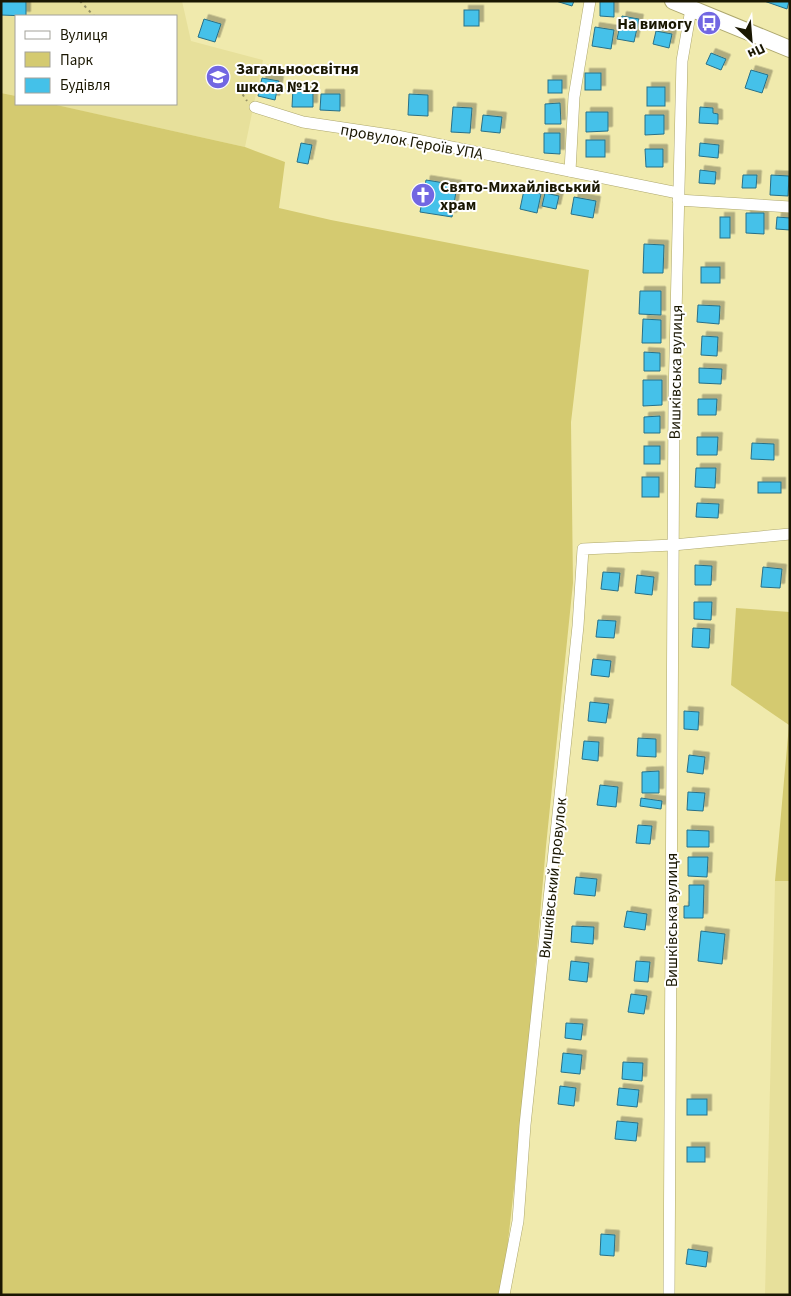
<svg xmlns="http://www.w3.org/2000/svg" width="791" height="1296" font-family="'Source Sans 3',sans-serif">
	<style>
		.built { fill: #e7e09b }
		.green { fill: #d4ca70 }
		.building { fill: #44c1e9; stroke: #297087; filter: url(#shadow) }
		.lines { fill: none; stroke-linecap: round; stroke-linejoin: round }
		.street-casing { stroke: #ada76d; stroke-width: 12 }
		.secondary-casing { stroke: #ada76d; stroke-width: 18 }
		.path { stroke: #949064; stroke-width: 2; stroke-dasharray: 2.5 4; stroke-linecap: butt }
		.street { stroke: #fff; stroke-width: 11 }
		.secondary { stroke: #fff; stroke-width: 16 }
		.labels { text-anchor: middle; stroke-width: 4; stroke-linejoin: round; paint-order: stroke }
		.poi-label { font-size: 16px; font-weight: bold; fill: #1a1702; stroke: #fff; text-anchor: start }
		.street-label { font-size: 16px; fill: #1a1702; stroke: #fff }
	</style>
	<defs>
		<filter id="shadow"><feDropShadow dx="4.5" dy="-4.5" stdDeviation="0" flood-color="#0004"/></filter>
	</defs>
	<rect width="100%" height="100%" fill="#f0eaad"/>
	<g class="built">
		<path d="M1,1H182L191,41L263,60L245,147L51,104H176V16H16V96L1,93Z"/>
		<path d="M775,881H790V1295H765Z"/>
	</g>
	<g class="green">
		<path d="M1,93L16,96V104H52L245,147L285,162L279,208L331,220L589,270L571,422L573,583L546,846L524,1099L502,1295H1Z"/>
		<path d="M736,608L790,612V881H775L789,725L731,685Z"/>
	</g>
	<g class="building">
		<path d="M1,1H26V16L1,15Z"/>
		<path d="M556,1H574L572,6Z"/>
		<path d="M600,1H614V17L600,16Z"/>
		<path d="M764,1H789L787,9Z"/>
		<rect x="464" y="10" width="15" height="16"/>
		<path d="M622,16L639,19L634,42L617,39Z"/>
		<path d="M204,19L221,24L215,42L198,37Z"/>
		<path d="M595,27L614,30L611,49L592,46Z"/>
		<path d="M656,31L672,34L669,48L653,44Z"/>
		<path d="M711,53L726,59L721,70L706,64Z"/>
		<path d="M751,70L768,75L762,93L745,88Z"/>
		<rect x="585" y="73" width="16" height="17"/>
		<path d="M262,78L279,81L275,100L258,96Z"/>
		<rect x="548" y="80" width="14" height="13"/>
		<rect x="647" y="87" width="18" height="19"/>
		<path d="M293,88L313,89V107H292Z"/>
		<path d="M321,94H340V111L320,110Z"/>
		<path d="M409,94L428,95V116L408,115Z"/>
		<path d="M560,103L561,124H545V104Z"/>
		<path d="M453,107L472,108L470,133L451,132Z"/>
		<path d="M700,107L713,108V113L718,114V124L699,123Z"/>
		<path d="M586,112H608V131L586,132Z"/>
		<path d="M483,115L502,117L500,133L481,131Z"/>
		<path d="M645,115H664V134L645,135Z"/>
		<path d="M544,133H560V154L544,153Z"/>
		<rect x="586" y="140" width="19" height="17"/>
		<path d="M301,143L312,145L308,164L297,162Z"/>
		<path d="M700,143L719,145L718,158L699,156Z"/>
		<path d="M645,149H663V167H646Z"/>
		<path d="M700,170L716,172L715,184L699,183Z"/>
		<path d="M743,175H757L756,188H742Z"/>
		<path d="M771,175L789,176L788,196L770,195Z"/>
		<path d="M426,180L457,185L452,217L420,212Z"/>
		<path d="M524,190L541,194L537,213L520,209Z"/>
		<path d="M545,193L559,196L556,209L542,206Z"/>
		<path d="M574,197L596,201L593,218L571,214Z"/>
		<path d="M746,213H764V234L746,233Z"/>
		<rect x="720" y="217" width="10" height="21"/>
		<path d="M777,217L790,218V230L776,229Z"/>
		<path d="M644,244L664,245L663,273H643Z"/>
		<rect x="701" y="267" width="19" height="16"/>
		<path d="M640,291H661V315L639,314Z"/>
		<path d="M698,305L720,306L719,324L697,322Z"/>
		<path d="M643,319L661,320V343H642Z"/>
		<path d="M702,336L718,337L717,356L701,355Z"/>
		<path d="M644,352L660,353V371H644Z"/>
		<path d="M699,368L722,369L721,384L699,383Z"/>
		<path d="M643,380H662V405L643,406Z"/>
		<path d="M698,399H717L716,415H698Z"/>
		<path d="M660,416V433H644V417Z"/>
		<path d="M697,437H718L717,455H697Z"/>
		<path d="M752,443L774,444V460L751,459Z"/>
		<rect x="644" y="446" width="16" height="18"/>
		<path d="M696,468H716L715,488L695,487Z"/>
		<rect x="642" y="477" width="17" height="20"/>
		<rect x="758" y="482" width="23" height="11"/>
		<path d="M697,503L719,504L718,518L696,517Z"/>
		<path d="M695,565L712,566L711,585H695Z"/>
		<path d="M763,567L782,569L780,588L761,587Z"/>
		<path d="M603,572L620,573L618,591L601,589Z"/>
		<path d="M637,575L654,577L652,595L635,593Z"/>
		<path d="M694,602H712L711,620L694,619Z"/>
		<path d="M598,620L616,621L614,638L596,637Z"/>
		<path d="M693,628L710,629L709,648L692,647Z"/>
		<path d="M593,659L611,661L609,677L591,675Z"/>
		<path d="M590,702L609,704L606,723L588,721Z"/>
		<path d="M684,711L699,712L698,730L684,729Z"/>
		<path d="M638,738L656,739V757L637,756Z"/>
		<path d="M584,741L599,742L598,761L582,759Z"/>
		<path d="M689,755L705,757L703,774L687,772Z"/>
		<path d="M659,771V793H642V772Z"/>
		<path d="M600,785L618,787L616,807L597,805Z"/>
		<path d="M688,792L705,793L703,811L687,810Z"/>
		<path d="M641,798L662,801L661,809L640,806Z"/>
		<path d="M638,825L652,826L650,844L636,843Z"/>
		<path d="M687,830L709,831V847H687Z"/>
		<path d="M688,857H708L707,877L688,876Z"/>
		<path d="M576,877L597,879L595,896L574,894Z"/>
		<path d="M689,885H704L703,918H684V906H689Z"/>
		<path d="M627,911L647,914L645,930L624,927Z"/>
		<path d="M572,926L594,927L593,944L571,942Z"/>
		<path d="M701,931L725,934L722,964L698,961Z"/>
		<path d="M571,961L589,963L587,982L569,980Z"/>
		<path d="M636,961L650,962L648,982L634,981Z"/>
		<path d="M631,994L647,996L644,1014L628,1012Z"/>
		<path d="M566,1023L583,1024L581,1040L565,1038Z"/>
		<path d="M563,1053L582,1055L580,1074L561,1072Z"/>
		<path d="M623,1062L643,1063L642,1081L622,1079Z"/>
		<path d="M560,1086L576,1088L574,1106L558,1104Z"/>
		<path d="M619,1088L639,1090L637,1107L617,1105Z"/>
		<rect x="687" y="1099" width="20" height="16"/>
		<path d="M617,1121L638,1123L636,1141L615,1139Z"/>
		<rect x="687" y="1147" width="18" height="15"/>
		<path d="M601,1234L615,1235L614,1256L600,1255Z"/>
		<path d="M688,1249L708,1252L706,1267L686,1264Z"/>
	</g>
	<g class="lines">
		<g class="street-casing">
			<g id="street">
				<path d="M255,107L303,122L397,136L678,193"/>
				<path d="M570,171L574,97L590,1"/>
				<path d="M678,200L790,207"/>
				<path d="M504,1295L518,1221L525,1125L578,626L583,549L673,545L790,534"/>
				<path d="M669,1295L674,399L682,61L691,9"/>
			</g>
		</g>
		<g class="secondary-casing">
			<path id="secondary" d="M673,1L790,49"/>
		</g>
		<g class="path">
			<path d="M80,1L94,16"/>
			<path d="M239,89L247,101"/>
		</g>
		<use href="#street" class="street"/>
		<use href="#secondary" class="secondary"/>
	</g>
	<defs>
		<g id="bus-disc" transform="scale(1.25)"><circle r="9.5" fill="#7267e2" stroke="#fff"/><path d="M-5-6H5V4H4V6H2V4H-2V6H-4V4H-5ZM-3.5-4V0h7V-4ZM-3.5 1.2v1.5H-2V1.2ZM2 1.2v1.5H3.5V1.2Z" fill="#fff"/></g>
		<g id="school-disc" transform="scale(1.25)"><circle r="9.5" fill="#7267e2" stroke="#fff"/><path d="M0-5L7-2L0 1L-7-2ZM-4 1L0 2.5L4 1V4Q0 6-4 4Z" fill="#fff"/></g>
		<g id="church-disc" transform="scale(1.25)"><circle r="9.5" fill="#7267e2" stroke="#fff"/><path d="M-1.2-6h2.4v3.5h3.3v2.4h-3.3V6h-2.4V-.1h-3.3v-2.4h3.3Z" fill="#fff"/></g>
	</defs>
	<g fill-rule="evenodd">
		<use href="#bus-disc" x="709" y="23"/>
		<use href="#school-disc" x="218" y="77"/>
		<use href="#church-disc" x="423" y="195"/>
	</g>
	<g class="labels">
		<g class="poi-label">
			<text x="692" y="29" text-anchor="end">На вимогу</text>
			<text x="236" y="74">Загальноосвітня<tspan x="236" dy="18">школа №12</tspan></text>
			<text x="440" y="192">Свято-Михайлівський<tspan x="440" dy="18">храм</tspan></text>
		</g>
		<g class="street-label">
			<text transform="translate(412 141) rotate(10)" y="6">провулок Героїв УПА</text>
			<text transform="translate(675 372) rotate(-89)" y="6">Вишківська вулиця</text>
			<text transform="translate(552 878) rotate(-84)" y="6">Вишківський провулок</text>
			<text transform="translate(671 920) rotate(-90)" y="6">Вишківська вулиця</text>
		</g>
	</g>
	<rect width="791" height="1296" fill="none" stroke="#1a1702" stroke-width="5"/>
	<rect x="15" y="15" width="162" height="90" fill="#ffffff" stroke="#a3a29a"/>
	<rect x="25" y="31" width="25" height="8" fill="#ffffff" stroke="#a3a29a"/>
	<text x="60" y="40" font-size="15" fill="#1a1702">Вулиця</text>
	<rect x="25" y="52" width="25" height="15" fill="#d4ca70" stroke="#a3a29a"/>
	<text x="60" y="65" font-size="15" fill="#1a1702">Парк</text>
	<rect x="25" y="78" width="25" height="15" fill="#44c1e9" stroke="#a3a29a"/>
	<text x="60" y="90" font-size="15" fill="#1a1702">Будівля</text>
	<g transform="translate(751 40) rotate(154)" stroke="#ffffff" stroke-width="4" paint-order="stroke">
	<path d="M0-4L9 19L0 12L-9 19Z" fill="#1a1702"/>
	<text y="-8" font-size="14" font-weight="bold" text-anchor="middle" fill="#1a1702">Пн</text>
	</g>
</svg>
